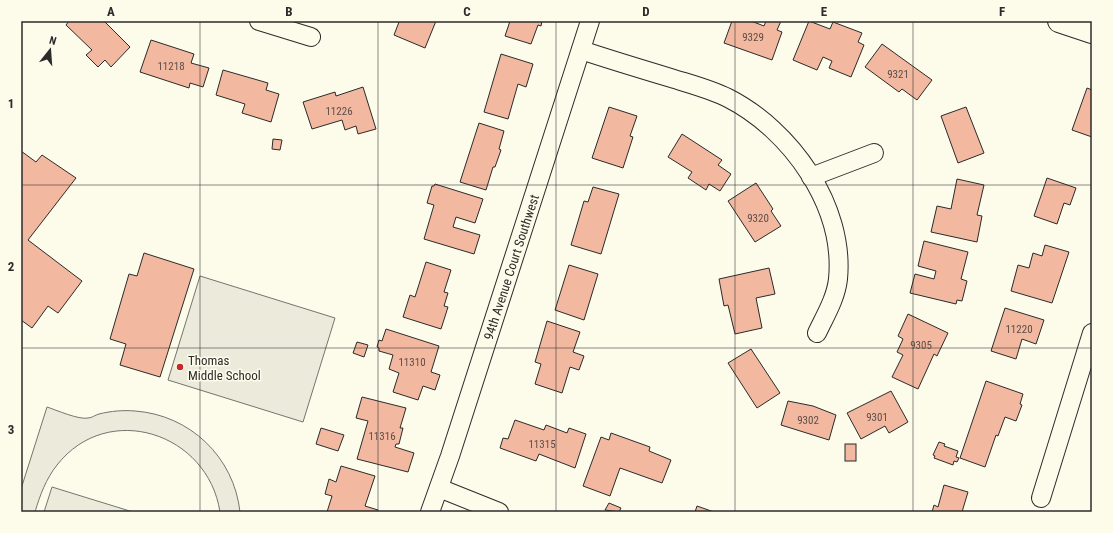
<svg xmlns="http://www.w3.org/2000/svg" width="1113" height="533" font-family="'Roboto Condensed',sans-serif">
	<style>
		.green { fill: #ecebdb; stroke: #74746e }
		.building { fill: #f2b8a0; stroke: #2b2b2b }
		.lines { fill: none; stroke-linecap: round; stroke-linejoin: round }
		.minor-casing { stroke: #2b2b2b; stroke-width: 20 }
		.tertiary-casing { stroke: #2b2b2b; stroke-width: 24 }
		.minor { stroke: #fdfbea; stroke-width: 18 }
		.tertiary { stroke: #fdfbea; stroke-width: 22 }
		.grid { fill: none; stroke: #2b2b2b; stroke-width: 1; stroke-opacity: 0.55 }
		.poi-dot { fill: #c62828; stroke: #fdfbea; stroke-width: 1.5 }
		.labels { text-anchor: middle; stroke-width: 3; stroke-linejoin: round; paint-order: stroke }
		.number-label { font-size: 11px; fill: #5d4e48 }
		.street-label { font-size: 13px; fill: #2b2b2b; stroke: #fdfbea }
		.poi-label { font-size: 13px; fill: #2b2b2b; stroke: #fdfbea; text-anchor: start }
		.neatline { fill: none; stroke: #2b2b2b; stroke-width: 1.5 }
		.grid-label { font-size: 13px; text-anchor: middle; font-weight: bold; fill: #2b2b2b }
	</style>
	<rect width="100%" height="100%" fill="#fdfbea"/>
	<g class="green">
		<path d="M200,276L335,318L303,422L168,380Z"/>
		<path d="M47,407C56,410 79,420 88,418C92,418 95,415 99,414C111,411 123,410 135,411C190,415 234,457 240,512H220C208,433 108,400 57,465C46,479 40,495 35,512H21V489Z"/>
		<path d="M52,487L133,512H44Z"/>
	</g>
	<g class="building">
		<path d="M69,21H104L130,47L111,67L105,60L98,67L86,55L92,50L66,25Z"/>
		<path d="M396,21H436L425,48L394,35L399,22Z"/>
		<path d="M510,21H542L541,26L538,25L531,44L505,36Z"/>
		<path d="M732,21H751L764,26L766,21H781L777,30L782,32L772,60L724,43Z"/>
		<path d="M809,21L830,29L833,22L862,33L858,42L864,45L851,77L829,68L832,61L823,57L817,70L793,60Z"/>
		<path d="M151,40L194,54L191,63L209,68L203,87L190,83L189,88L140,72Z"/>
		<path d="M882,44L932,80L917,100L902,89L899,92L865,67Z"/>
		<path d="M501,54L533,64L526,87L518,84L508,119L484,112Z"/>
		<path d="M223,70L268,83L266,90L279,94L271,122L242,113L245,104L216,95Z"/>
		<path d="M363,87L376,129L358,134L356,126L345,130L342,120L312,129L303,102L335,92L336,96Z"/>
		<path d="M1087,88L1092,90V137L1072,130Z"/>
		<path d="M609,107L637,116L630,136L633,137L623,168L592,158Z"/>
		<path d="M966,107L984,153L958,163L941,116Z"/>
		<path d="M479,123L504,131L499,149L501,150L495,167H493L486,190L460,182Z"/>
		<path d="M682,134L722,160L718,165L731,174L720,191L709,184L706,190L688,178L692,172L668,157Z"/>
		<path d="M273,139L282,140L280,150L272,149Z"/>
		<path d="M21,151L36,162L42,155L76,178L28,240L82,281L58,313L48,306L32,328L21,320Z"/>
		<path d="M1047,178L1076,188L1070,205L1064,203L1057,224L1034,216Z"/>
		<path d="M957,179L984,185L977,215L982,216L977,242L931,232L937,206L951,209Z"/>
		<path d="M756,183L773,209L771,211L781,226L755,242L728,201Z"/>
		<path d="M435,184L483,199L475,223L456,217L453,227L480,235L474,254L424,239L434,205L427,203L432,186H434Z"/>
		<path d="M593,187L619,194L601,254L571,245L584,201L588,202Z"/>
		<path d="M924,241L968,252L961,279L967,281L962,301L957,300L956,304L910,293L915,274L934,279L936,271L918,266Z"/>
		<path d="M1045,245L1069,252L1052,303L1011,291L1018,265L1029,268L1033,253L1042,256Z"/>
		<path d="M144,253L194,269L160,377L120,365L126,344L110,339L129,274L137,276Z"/>
		<path d="M426,262L451,270L444,292L448,293L444,306L448,307L441,329L403,317L410,295L415,297Z"/>
		<path d="M569,265L598,274L584,320L555,310Z"/>
		<path d="M769,268L775,294L756,298L762,328L735,334L728,305L724,306L719,279Z"/>
		<path d="M1005,308L1044,320L1036,344L1022,339L1016,359L991,351Z"/>
		<path d="M908,314L948,333L937,356L934,354L918,389L892,377L903,355L897,352L903,339L898,336Z"/>
		<path d="M547,321L580,332L573,352L584,356L579,370L570,367L562,393L535,384L541,364L535,362Z"/>
		<path d="M386,329L439,346L431,372L440,375L435,390L423,386L418,400L393,392L399,373L389,369L393,355L379,351V348L377,347L379,340L382,341Z"/>
		<path d="M357,342L368,345L364,357L353,353Z"/>
		<path d="M751,349L780,393L757,408L728,363Z"/>
		<path d="M986,381L1023,394L1020,404L1022,405L1016,421L1005,417L998,436L996,435L985,467L960,458Z"/>
		<path d="M891,391L908,422L889,433L885,426L861,439L847,413Z"/>
		<path d="M362,397L406,408L400,428H403L399,444H396L395,447L414,453L408,472L357,459L368,421L356,418Z"/>
		<path d="M788,401L813,406L836,415L829,440L781,425Z"/>
		<path d="M515,420L544,430L546,425L567,433L569,428L586,434L575,468L539,454L536,461L500,448L503,438L508,439Z"/>
		<path d="M321,428L344,435L338,451L316,444Z"/>
		<path d="M611,433L650,447L649,451L671,460L662,483L620,468L610,496L583,486L601,437L609,440Z"/>
		<path d="M939,442L945,444L944,446L958,451L956,457L959,458L957,462L954,461L953,465L934,458L935,456L933,455Z"/>
		<rect x="845" y="444" width="11" height="17"/>
		<path d="M341,466L375,476L365,506L378,510V512H327L332,496L325,494L329,479L336,482Z"/>
		<path d="M944,485L968,492L962,512H932L934,505L938,507Z"/>
		<path d="M609,503L621,508L619,512L605,510Z"/>
		<path d="M697,506L714,512H695Z"/>
	</g>
	<g class="lines">
		<g class="minor-casing">
			<g id="minor">
				<path d="M259,21L311,37"/>
				<path d="M581,50C611,60 641,69 671,78C690,84 710,89 728,98C791,130 845,206 838,279C836,298 825,316 817,333"/>
				<path d="M811,177L874,153"/>
				<path d="M439,488L499,512"/>
				<path d="M1041,498L1092,333"/>
				<path d="M430,512L450,456L590,21"/>
			</g>
		</g>
		<g class="tertiary-casing">
			<path id="tertiary" d="M1059,21L1092,32"/>
		</g>
		<use href="#minor" class="minor"/>
		<use href="#tertiary" class="tertiary"/>
	</g>
	<path class="grid" d="M200,21V512M378,21V512M556,21V512M735,21V512M913,21V512M21,185H1092M21,348H1092"/>
	<circle class="poi-dot" cx="180" cy="367" r="4"/>
	<g class="labels">
		<g class="number-label">
			<text x="753" y="41">9329</text>
			<text x="171" y="70">11218</text>
			<text x="898" y="78">9321</text>
			<text x="339" y="115">11226</text>
			<text x="758" y="222">9320</text>
			<text x="1019" y="333">11220</text>
			<text x="921" y="349">9305</text>
			<text x="412" y="366">11310</text>
			<text x="877" y="421">9301</text>
			<text x="808" y="424">9302</text>
			<text x="382" y="440">11316</text>
			<text x="542" y="448">11315</text>
		</g>
		<g class="street-label">
			<text transform="translate(511 267) rotate(-72)" y="5">94th Avenue Court Southwest</text>
		</g>
		<g class="poi-label">
			<text x="188" y="365">Thomas<tspan x="188" dy="15">Middle School</tspan></text>
		</g>
	</g>
	<rect width="1113" height="533" fill="none" stroke="#fdfbea" stroke-width="44"/>
	<g transform="translate(50 50) rotate(17)" stroke="#fdfbea" stroke-width="3" paint-order="stroke">
	<path d="M0-3L7 15L0 10L-7 15Z" fill="#2b2b2b"/>
	<text y="-6" font-size="11" font-weight="bold" text-anchor="middle" fill="#2b2b2b">N</text>
	</g>
	<rect x="22" y="22" width="1069" height="489" class="neatline"/>
	<g class="grid-label">
		<text x="111" y="16">A</text>
		<text x="289" y="16">B</text>
		<text x="467" y="16">C</text>
		<text x="646" y="16">D</text>
		<text x="824" y="16">E</text>
		<text x="1002" y="16">F</text>
		<text x="11" y="108">1</text>
		<text x="11" y="271">2</text>
		<text x="11" y="434">3</text>
	</g>
</svg>
